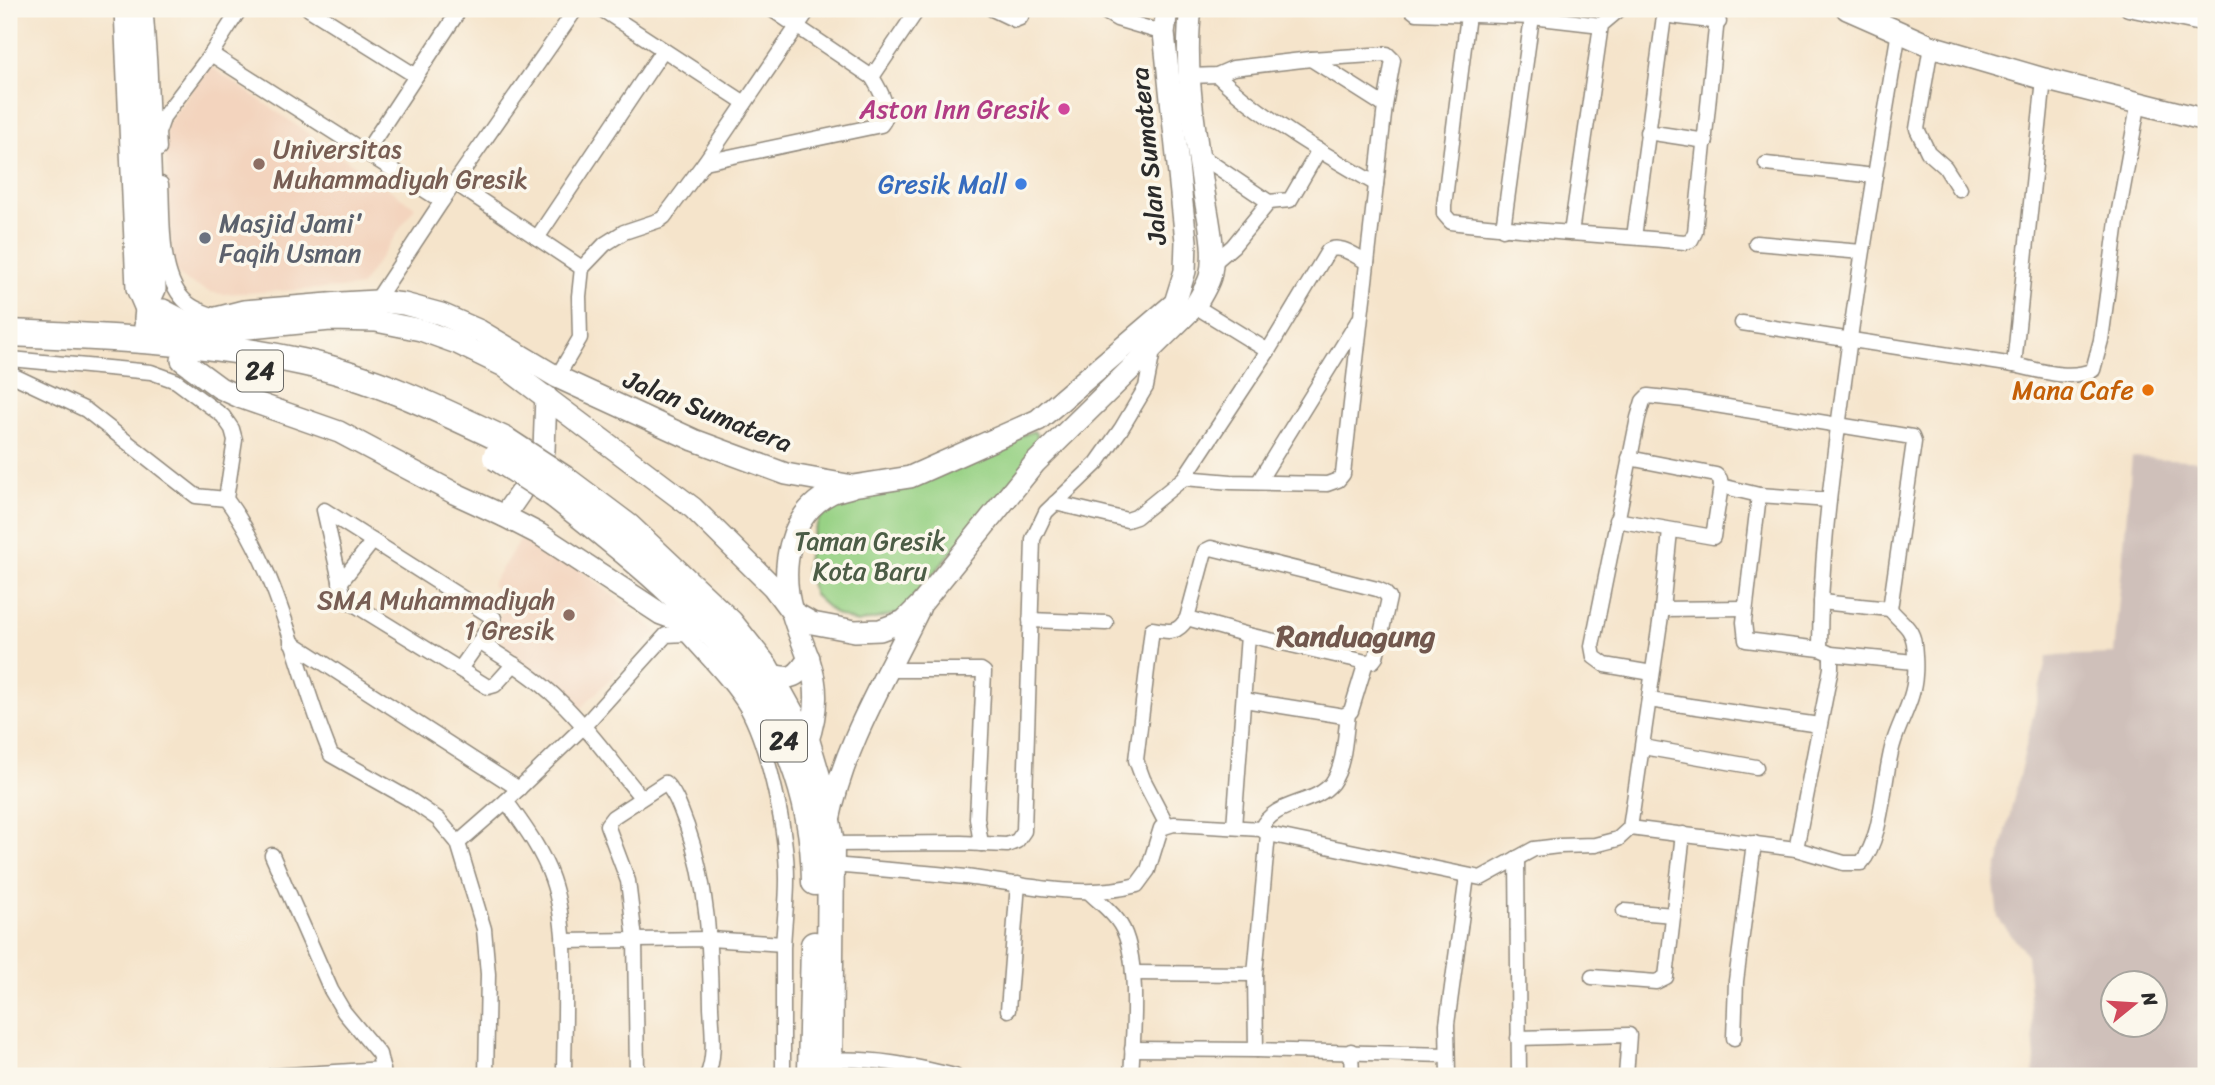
<svg xmlns="http://www.w3.org/2000/svg" width="2215" height="1085" font-family="Sriracha,sans-serif">
	<style>
		.built { fill: #f3d4be }
		.industrial { fill: #cfc0ba; fill-rule: evenodd }
		.green { fill: #98d285; stroke: #627e58; stroke-width: 2 }
		.lines { fill: none; stroke-linecap: round; stroke-linejoin: round }
		.street-casing { stroke: #90887b; stroke-width: 17 }
		.secondary-casing { stroke: #90887b; stroke-width: 24 }
		.highway-casing { stroke: #90887b; stroke-width: 29 }
		.street { stroke: #fff; stroke-width: 14 }
		.secondary { stroke: #fff; stroke-width: 21 }
		.highway { stroke: #fff; stroke-width: 26 }
		.highway-bridge-casing { stroke: #90887b; stroke-width: 29; stroke-linecap: butt }
		.highway-bridge { stroke: #fff; stroke-width: 26 }
		.hotel-dot { fill: #d1479c; stroke: #fbf7ec; stroke-width: 2.5 }
		.education-dot { fill: #8d6e63; stroke: #fbf7ec; stroke-width: 2.5 }
		.shop-dot { fill: #3f7fe0; stroke: #fbf7ec; stroke-width: 2.5 }
		.worship-dot { fill: #6b7280; stroke: #fbf7ec; stroke-width: 2.5 }
		.food-dot { fill: #e8710a; stroke: #fbf7ec; stroke-width: 2.5 }
		.labels { text-anchor: middle; stroke-width: 7; stroke-linejoin: round; paint-order: stroke }
		.shield { fill: #fbf7ec; stroke: #696865; stroke-width: 2 }
		.shield-label { font-size: 24px; font-weight: bold; fill: #2b2b2b }
		.hotel-label { font-size: 26px; fill: #b23c85; stroke: #fbf7ec; text-anchor: end }
		.education-label { font-size: 26px; fill: #785e54; stroke: #fbf7ec; text-anchor: start }
		.street-label { font-size: 26px; fill: #2b2b2b; stroke: #fbf7ec }
		.shop-label { font-size: 26px; fill: #366cbe; stroke: #fbf7ec; text-anchor: end }
		.worship-label { font-size: 26px; fill: #5b616d; stroke: #fbf7ec; text-anchor: start }
		.food-label { font-size: 26px; fill: #c56008; stroke: #fbf7ec; text-anchor: end }
		.park-label { font-size: 26px; fill: #4c5d46; stroke: #fbf7ec }
		.quarter-label { font-size: 30px; font-weight: bold; fill: #72584e; stroke: #fbf7ec }
	</style>
	<rect width="100%" height="100%" fill="#fbf7ec"/>
	<filter id="ink" filterUnits="userSpaceOnUse"><feTurbulence type="fractalNoise" baseFrequency=".0143" numOctaves="2"/><feDisplacementMap in="SourceGraphic" scale="14" xChannelSelector="R" yChannelSelector="G"/><feConvolveMatrix kernelMatrix="1 2 1 2 8 2 1 2 1" color-interpolation-filters="sRGB"/></filter>
	<filter id="wash" filterUnits="userSpaceOnUse"><feTurbulence type="fractalNoise" baseFrequency=".00686" numOctaves="4" result="noise"/><feDisplacementMap in="SourceGraphic" scale="28" xChannelSelector="R" yChannelSelector="G"/><feGaussianBlur stdDeviation="1.57" result="paint"/><feColorMatrix in="noise" values="0 0 0 0 0 0 0 0 0 0 0 0 0 0 0 0 0 1.4 0 .05"/><feComposite in="paint" operator="in"/></filter>
	<g filter="url(#wash)">
		<rect width="100%" height="100%" fill="#f5e4cb"/>
		<g class="built">
			<path d="M209,65L415,207L360,287L222,294L210,292L188,282L174,271L167,200L166,127Z"/>
			<path d="M525,532L565,557L658,632L580,709L487,641L509,599L491,585Z"/>
		</g>
		<path class="industrial" d="M2132,457L2206,461V1076H2033L2035,1059L2027,955L1998,918L1994,883L2047,656L2114,654ZM2114,984H2156V1026H2114Z"/>
		<path class="green" d="M1034,431L1043,445L900,613L857,623L835,614L814,595L806,570L810,542L820,517L846,499Z"/>
	</g>
	<g filter="url(#ink)">
		<g class="lines">
			<g class="street-casing">
				<g id="street">
					<path d="M240,9L211,54L442,201"/>
					<path d="M309,9L416,76"/>
					<path d="M601,9L745,103"/>
					<path d="M992,9L1015,20L1020,18L1025,9"/>
					<path d="M1100,9L1117,19L1164,33"/>
					<path d="M1411,9L1416,13L1532,17L1601,25"/>
					<path d="M2128,9L2206,25"/>
					<path d="M2203,9L2205,25"/>
					<path d="M1468,15L1444,206V214L1451,222C1529,232 1607,234 1685,242L1691,240L1695,232L1718,9"/>
					<path d="M1663,15L1719,22"/>
					<path d="M1899,31C1878,156 1857,280 1841,405C1830,486 1820,567 1820,649L1831,654L1914,662"/>
					<path d="M1931,46L1917,129L1928,152L1945,167L1959,189"/>
					<path d="M1311,59L1385,106"/>
					<path d="M1217,75C1260,117 1324,154 1376,184"/>
					<path d="M872,77L918,9"/>
					<path d="M1647,132L1706,141"/>
					<path d="M159,149L158,133L164,116L211,54"/>
					<path d="M366,152L460,9"/>
					<path d="M1198,154L1269,202L1233,246L1211,265"/>
					<path d="M705,162L881,125C893,111 880,90 872,77L771,9"/>
					<path d="M1766,164L1875,176"/>
					<path d="M455,183L582,268"/>
					<path d="M161,184C163,217 159,275 184,300C193,309 206,313 218,317"/>
					<path d="M1269,202L1290,200L1319,150"/>
					<path d="M1503,229L1532,17"/>
					<path d="M1571,233L1601,25L1620,9"/>
					<path d="M1634,237L1665,9"/>
					<path d="M537,238L663,50"/>
					<path d="M1756,243L1862,252"/>
					<path d="M376,306V301L442,201L576,9"/>
					<path d="M1195,306L1268,351"/>
					<path d="M1742,323L2014,365L2044,79"/>
					<path d="M2014,365C2038,370 2069,381 2093,370L2101,340L2117,221L2139,101"/>
					<path d="M557,377L580,338L579,296L582,268L605,244L624,232L660,220L664,217L705,162L809,9"/>
					<path d="M1629,458L1716,475L1720,479L1721,486L1759,495L1829,500"/>
					<path d="M1184,478L1231,482L1327,484L1338,480L1343,474L1385,106L1393,60L1387,54L1311,59L1233,68L1217,75L1190,76"/>
					<path d="M1259,481L1358,321"/>
					<path d="M1759,495L1744,622L1746,640L1820,649"/>
					<path d="M226,499L196,496L86,410L10,374L11,359L151,372L176,381L223,416L232,429L235,440L226,499C281,573 296,671 331,755L409,799L438,819L458,843L506,801L584,726L666,635L686,634C706,657 731,681 747,708C769,748 787,833 787,879C787,902 784,925 783,948C783,991 783,1033 783,1076"/>
					<path d="M1055,503L1127,520L1136,517L1184,478L1268,351L1328,251C1339,243 1355,256 1367,262"/>
					<path d="M1616,520L1713,537L1721,486"/>
					<path d="M1670,531L1662,609L1745,608"/>
					<path d="M340,583L373,541"/>
					<path d="M1821,602L1890,609"/>
					<path d="M1030,620L1106,623"/>
					<path d="M291,642L519,789"/>
					<path d="M514,664L495,685L488,687L344,598L324,510L494,618L479,642C508,660 537,678 561,702C591,731 615,766 641,797"/>
					<path d="M460,669L479,642"/>
					<path d="M890,670H981L984,672L977,818L981,844"/>
					<path d="M1244,700L1344,716L1351,711L1366,662"/>
					<path d="M1649,700L1819,725"/>
					<path d="M1643,747L1756,767"/>
					<path d="M506,801C524,826 542,850 552,879C571,933 564,1018 564,1076"/>
					<path d="M1167,825L1143,779L1136,760L1152,629C1169,632 1178,634 1187,618L1205,551L1211,548L1377,589L1384,592L1389,598L1376,657L1373,661L1366,662L1248,635L1187,618"/>
					<path d="M1234,827L1248,635"/>
					<path d="M1630,828L1796,849L1844,863H1861C1884,838 1883,773 1894,741C1901,719 1914,699 1915,675C1916,665 1915,653 1914,643C1912,627 1899,621 1890,609L1914,442L1912,437L1685,400L1648,396L1643,401L1638,418L1592,646L1594,657L1605,665L1652,673"/>
					<path d="M1261,829C1274,800 1314,806 1332,783C1345,765 1345,735 1348,714"/>
					<path d="M1268,834L1481,878L1534,849L1559,846L1595,845L1618,839L1630,828L1662,609"/>
					<path d="M458,843L484,929L488,974L486,1076"/>
					<path d="M831,844L961,843L1007,845L1017,841L1024,831L1033,539L1046,512L1097,463L1121,429L1146,387L1154,346"/>
					<path d="M1796,849L1831,668V654"/>
					<path d="M272,855L331,990L344,1012L379,1054L384,1076"/>
					<path d="M1517,858L1519,1076"/>
					<path d="M832,865C877,869 922,872 966,877C1022,884 1081,900 1137,885L1148,870L1161,828L1174,824L1261,829L1268,834L1255,974L1256,1050L1447,1055"/>
					<path d="M1089,892C1099,902 1113,912 1120,924C1141,956 1133,1038 1131,1076"/>
					<path d="M1624,911L1674,915"/>
					<path d="M563,941L710,939L783,944"/>
					<path d="M1133,973L1255,974"/>
					<path d="M1592,977L1656,982L1666,977L1683,834"/>
					<path d="M1008,1010L1018,884"/>
					<path d="M1518,1038L1629,1035L1626,1076"/>
					<path d="M1734,1038L1736,981L1754,843"/>
					<path d="M1132,1049L1256,1050"/>
					<path d="M1351,1051L1352,1076"/>
					<path d="M829,1060C872,1057 914,1066 955,1076"/>
					<path d="M272,1076L383,1069"/>
					<path d="M640,1076L637,1072L635,939L628,881L607,825L613,817L665,783C676,793 681,811 687,826C708,885 710,945 711,1007C712,1028 716,1057 707,1076"/>
					<path d="M1448,1076L1447,1024L1467,876"/>
				</g>
			</g>
			<g class="secondary-casing">
				<g id="secondary">
					<path d="M125,9L137,288L146,309"/>
					<path d="M142,9L146,65L155,289L146,309L145,319"/>
					<path d="M1847,9L1931,46L2044,79L2206,120"/>
					<path d="M146,309L163,310L188,323L201,322L244,311L341,303L376,301L404,304L441,314L480,331L557,377L694,440L786,474L853,486L910,477L1038,420L1175,303L1185,271L1186,241L1164,33L1167,9"/>
					<path d="M145,326L164,328L189,334L330,320L376,321L421,330L457,343L504,366L693,508L773,587L791,611L812,623L855,631L880,630L904,621L922,603L1035,463L1195,306C1200,297 1207,287 1210,277C1217,249 1207,215 1203,186C1195,129 1183,67 1191,9"/>
					<path d="M182,360L220,388L242,398L339,432L454,493L504,516L539,534L661,614L708,631"/>
					<path d="M544,450L546,396"/>
					<path d="M504,516L520,493"/>
					<path d="M769,674C792,681 797,677 809,658"/>
					<path d="M801,747L807,743C814,723 818,701 814,679C810,656 798,635 792,612C780,570 787,515 831,493C837,490 845,489 851,487"/>
					<path d="M829,820C844,744 886,677 919,609"/>
				</g>
			</g>
			<g class="highway-casing">
				<g id="highway">
					<path d="M9,333C107,337 205,341 302,362C373,377 441,410 506,441"/>
					<path d="M564,479L628,527L730,623L765,667L807,743L823,797L831,844L829,1076"/>
					<path d="M555,495C686,598 813,700 815,882"/>
					<path d="M811,1071L814,945"/>
				</g>
			</g>
			<use href="#street" class="street"/>
			<use href="#secondary" class="secondary"/>
			<use href="#highway" class="highway"/>
			<g class="highway-bridge-casing">
				<g id="highway-bridge">
					<path d="M506,441L564,479"/>
					<path d="M496,457L555,495"/>
				</g>
			</g>
			<use href="#highway-bridge" class="highway-bridge"/>
		</g>
	</g>
	<circle class="hotel-dot" cx="1064" cy="109" r="7"/>
	<g class="education-dot">
		<circle cx="259" cy="164" r="7"/>
		<circle cx="569" cy="615" r="7"/>
	</g>
	<circle class="shop-dot" cx="1021" cy="184" r="7"/>
	<circle class="worship-dot" cx="205" cy="238" r="7"/>
	<circle class="food-dot" cx="2148" cy="390" r="7"/>
	<g class="labels">
		<g class="shield">
			<rect x="237" y="350.5" width="46" height="41" rx="5"/>
			<rect x="761" y="720.5" width="46" height="41" rx="5"/>
		</g>
		<g class="shield-label">
			<text x="260" y="379">24</text>
			<text x="784" y="749">24</text>
		</g>
		<g class="hotel-label">
			<text x="1050" y="118">Aston Inn Gresik</text>
		</g>
		<g class="education-label">
			<text x="273" y="158">Universitas<tspan x="273" dy="30">Muhammadiyah Gresik</tspan></text>
			<text x="555" y="609" text-anchor="end">SMA Muhammadiyah<tspan x="555" dy="30">1 Gresik</tspan></text>
		</g>
		<g class="street-label">
			<text transform="translate(1148 156) rotate(-96)" y="9">Jalan Sumatera</text>
			<text transform="translate(708 411) rotate(22)" y="9">Jalan Sumatera</text>
		</g>
		<g class="shop-label">
			<text x="1007" y="193">Gresik Mall</text>
		</g>
		<g class="worship-label">
			<text x="219" y="232">Masjid Jami'<tspan x="219" dy="30">Faqih Usman</tspan></text>
		</g>
		<g class="food-label">
			<text x="2134" y="399">Mana Cafe</text>
		</g>
		<g class="park-label">
			<text x="870" y="550">Taman Gresik<tspan x="870" dy="30">Kota Baru</tspan></text>
		</g>
		<g class="quarter-label">
			<text x="1356" y="646">Randuagung</text>
		</g>
	</g>
	<rect width="2215" height="1085" fill="none" stroke="#fbf7ec" stroke-width="35"/>
	<g transform="translate(2134 1004) rotate(72)"><circle r="33" fill="#fbf7ec" stroke="#a8a59f" stroke-width="2"/>
	<path d="M0-5L12 26L0 18L-12 26Z" fill="#d1495b"/>
	<text y="-10" font-size="19" font-weight="bold" text-anchor="middle" fill="#2b2b2b">N</text>
	</g>
</svg>
